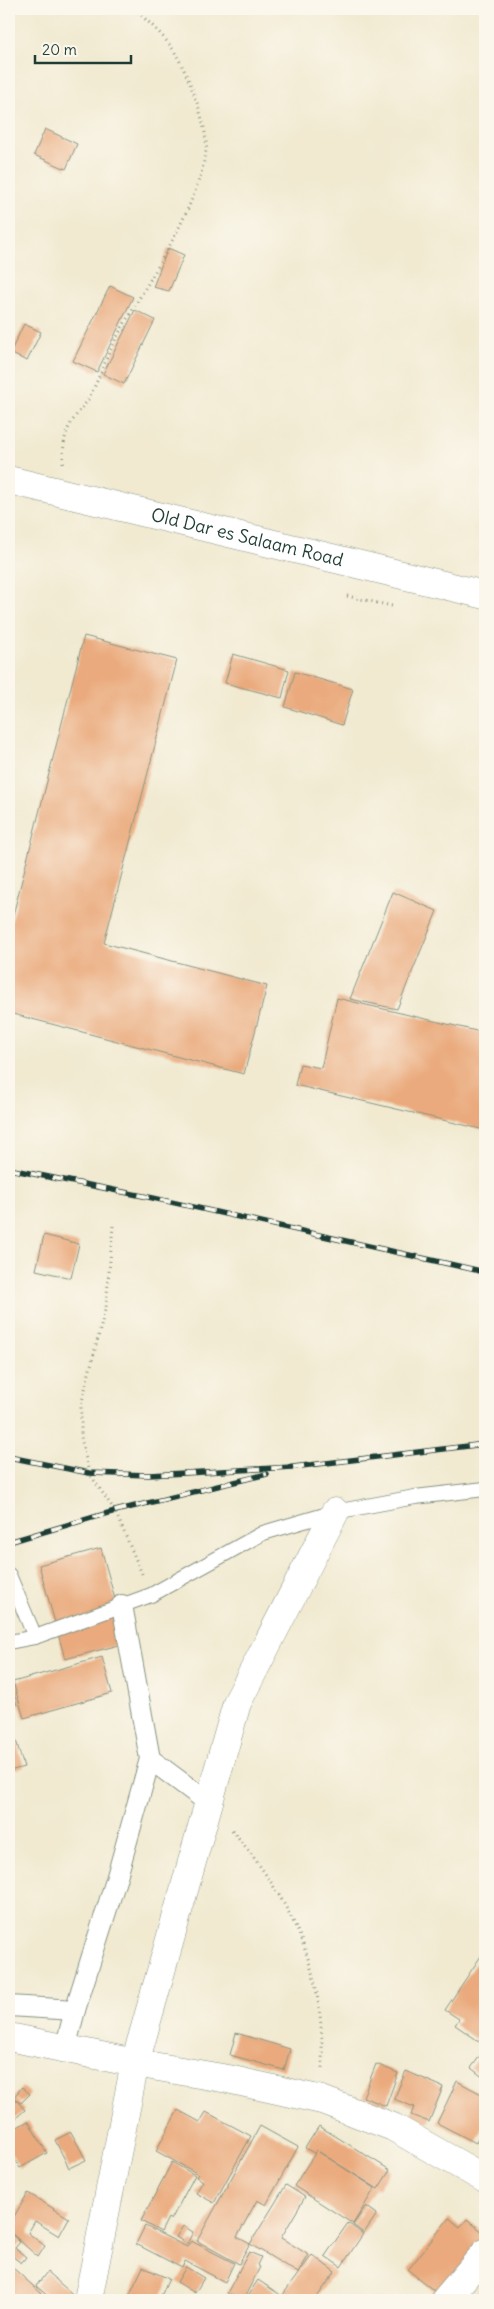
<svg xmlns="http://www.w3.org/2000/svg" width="494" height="2309" font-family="Delius,sans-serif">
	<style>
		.building { fill: #eaaa7d }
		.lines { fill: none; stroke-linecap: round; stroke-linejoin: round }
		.service-casing { stroke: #889482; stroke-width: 16 }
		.pedestrian-casing { stroke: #889482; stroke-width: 22 }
		.minor-casing { stroke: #889482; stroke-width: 29 }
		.secondary-casing { stroke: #889482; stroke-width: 29 }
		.path { stroke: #889482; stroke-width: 3; stroke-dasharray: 1 4; stroke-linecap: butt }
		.service { stroke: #fff; stroke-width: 14 }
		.pedestrian { stroke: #fff; stroke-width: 20 }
		.minor { stroke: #fff; stroke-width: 28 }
		.secondary { stroke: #fff; stroke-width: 28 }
		.rail-casing { stroke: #1f3d34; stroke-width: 5.5 }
		.rail { stroke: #fbf7ec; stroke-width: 4; stroke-dasharray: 11; stroke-linecap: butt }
		.labels { text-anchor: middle; stroke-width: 4.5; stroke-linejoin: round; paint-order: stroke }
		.street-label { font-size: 18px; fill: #1f3d34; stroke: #fbf7ec }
	</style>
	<rect width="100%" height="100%" fill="#fbf7ec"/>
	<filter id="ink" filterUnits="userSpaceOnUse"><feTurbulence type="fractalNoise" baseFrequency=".02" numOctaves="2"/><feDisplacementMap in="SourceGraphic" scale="10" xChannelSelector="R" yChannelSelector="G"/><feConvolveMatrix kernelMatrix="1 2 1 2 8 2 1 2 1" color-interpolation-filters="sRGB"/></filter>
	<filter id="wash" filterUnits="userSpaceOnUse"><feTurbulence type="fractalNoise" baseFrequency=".0096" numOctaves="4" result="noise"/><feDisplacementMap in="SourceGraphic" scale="20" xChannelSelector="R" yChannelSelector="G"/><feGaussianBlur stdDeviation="1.12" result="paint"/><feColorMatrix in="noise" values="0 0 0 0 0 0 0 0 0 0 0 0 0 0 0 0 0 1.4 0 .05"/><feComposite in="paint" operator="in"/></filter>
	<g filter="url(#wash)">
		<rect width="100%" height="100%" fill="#f1ead1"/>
		<g id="blocks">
			<g class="building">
				<path d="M45,129L77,144L66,169L34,155Z"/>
				<path d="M168,248L184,255L169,291L153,287Z"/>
				<path d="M110,286L133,297L97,372L73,361Z"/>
				<path d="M135,310L155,320L124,384L103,374Z"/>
				<path d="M24,324L41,332L27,361L10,353Z"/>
				<path d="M84,636L177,660L104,943L267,986L244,1074L9,1013V931Z"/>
				<path d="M233,654L289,670L282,698L225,683Z"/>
				<path d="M295,672L353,689L342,725L285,707Z"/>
				<path d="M393,892L437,911L397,1009L350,999Z"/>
				<path d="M337,998L485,1033V1130L295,1085L300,1064L321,1068Z"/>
				<path d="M44,1235L79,1244L71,1278L36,1270Z"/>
				<path d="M101,1548L127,1643L65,1659L39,1565Z"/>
				<path d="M102,1657L112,1693L24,1718L13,1682Z"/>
				<path d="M11,1685L17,1705L9,1708V1686Z"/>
				<path d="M9,1717L24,1767L9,1771Z"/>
				<path d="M485,1950V2034L480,2042L455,2025L459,2019L445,2010Z"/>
				<path d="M236,2033L290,2049L284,2070L230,2055Z"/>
				<path d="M485,2049V2079L471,2068Z"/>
				<path d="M376,2064L398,2073L386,2106L363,2097Z"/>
				<path d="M406,2071L443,2087L429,2122L411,2115L414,2107L394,2099Z"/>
				<path d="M457,2081L485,2096V2124L476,2143L437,2123Z"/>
				<path d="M22,2087L30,2094L21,2103L14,2097Z"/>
				<path d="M12,2095L25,2110L9,2124V2097Z"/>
				<path d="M178,2110L200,2122L206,2112L251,2136L214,2203L196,2193L203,2181L196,2177L198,2174L156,2151Z"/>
				<path d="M28,2121L47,2153L20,2168L9,2150V2132Z"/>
				<path d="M260,2126L298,2147L266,2205L257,2200L237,2237L250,2244L239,2264L197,2241Z"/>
				<path d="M319,2126L390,2170L378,2189L319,2152L375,2188L353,2224L294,2186L317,2150L314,2153L305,2148Z"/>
				<path d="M71,2132L86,2160L69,2168L55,2140Z"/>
				<path d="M172,2162L195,2175L171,2220L168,2218L161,2232L141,2221Z"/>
				<path d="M286,2185L305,2197L281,2238L309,2255L298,2273L250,2244Z"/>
				<path d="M28,2193L69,2218L59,2236L35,2221L28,2233L45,2246L38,2257L9,2231V2225Z"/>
				<path d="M366,2206L377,2214L364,2233L353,2225Z"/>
				<path d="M449,2218L460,2227L467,2219L485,2234V2245L443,2298L408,2270Z"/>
				<path d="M348,2223L363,2234L341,2267L325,2256Z"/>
				<path d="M145,2226L187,2247L191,2241L234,2263L225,2282L185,2261L182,2268L136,2244Z"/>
				<path d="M183,2226L193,2232L187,2244L176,2237Z"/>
				<path d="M9,2232L20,2242L15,2248L26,2257L21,2263L11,2255L9,2258Z"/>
				<path d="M249,2252L261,2257L257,2265L260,2267L243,2300H241L227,2293Z"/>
				<path d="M312,2255L335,2272L315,2300H249L246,2298L258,2280L282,2296Z"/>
				<path d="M12,2267L42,2294L41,2296L46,2300L49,2297L36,2286L47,2272L78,2299L77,2300H9V2284L12,2281L9,2278V2270Z"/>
				<path d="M143,2267L169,2279L159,2300H127Z"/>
				<path d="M186,2267L204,2278L195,2293L177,2282Z"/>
				<path d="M485,2289V2300H480L477,2293Z"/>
			</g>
		</g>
	</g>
	<g filter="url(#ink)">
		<use href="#blocks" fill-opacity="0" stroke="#889482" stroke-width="1"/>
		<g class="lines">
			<g class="service-casing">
				<g id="service">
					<path d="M9,1575L35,1637"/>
					<path d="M9,1642L35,1637L151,1595L263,1533L335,1512L415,1497L485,1489"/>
				</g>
			</g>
			<g class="pedestrian-casing">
				<g id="pedestrian">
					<path d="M150,1759L209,1803"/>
					<path d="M9,2006L75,2010L116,1880L150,1759L122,1605"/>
					<path d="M65,2049L75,2010"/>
				</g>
			</g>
			<g class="minor-casing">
				<g id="minor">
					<path d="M9,2037L135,2063L228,2079L322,2100L393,2127L485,2179"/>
					<path d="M88,2300L135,2063L237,1703L335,1512"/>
					<path d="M445,2300L485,2253"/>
				</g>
			</g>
			<g class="secondary-casing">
				<g id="secondary">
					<path id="s1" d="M9,480L485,595"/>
				</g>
			</g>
			<g class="path">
				<path d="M63,463C63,448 64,432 73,420C78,412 84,406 89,398C100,377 107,354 119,333C148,281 198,209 206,150C209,126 184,62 169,44C159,31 146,20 135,9"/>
				<path d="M347,596L392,606"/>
				<path d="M113,1226L106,1306L81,1405V1437L89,1473L115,1511L142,1574"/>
				<path d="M232,1830C295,1906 325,1970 322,2070"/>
			</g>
			<use href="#service" class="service"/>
			<use href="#pedestrian" class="pedestrian"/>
			<use href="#minor" class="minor"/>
			<use href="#secondary" class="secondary"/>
			<g class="rail-casing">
				<g id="rail">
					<path d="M9,1169L153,1198L485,1272"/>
					<path d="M9,1457L89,1473L149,1475L293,1467L485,1444"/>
					<path d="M9,1542L115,1511L267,1474"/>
				</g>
			</g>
			<use href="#rail" class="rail"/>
		</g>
	</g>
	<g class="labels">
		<g class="street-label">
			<text dy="6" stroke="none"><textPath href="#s1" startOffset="245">Old Dar es Salaam Road</textPath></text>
		</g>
	</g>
	<rect width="494" height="2309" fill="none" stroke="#fbf7ec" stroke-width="30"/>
	<path d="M35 55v8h96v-8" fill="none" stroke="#1f3d34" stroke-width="2.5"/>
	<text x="42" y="55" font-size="15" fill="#1f3d34" stroke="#fbf7ec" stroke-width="4" paint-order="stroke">20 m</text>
</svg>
